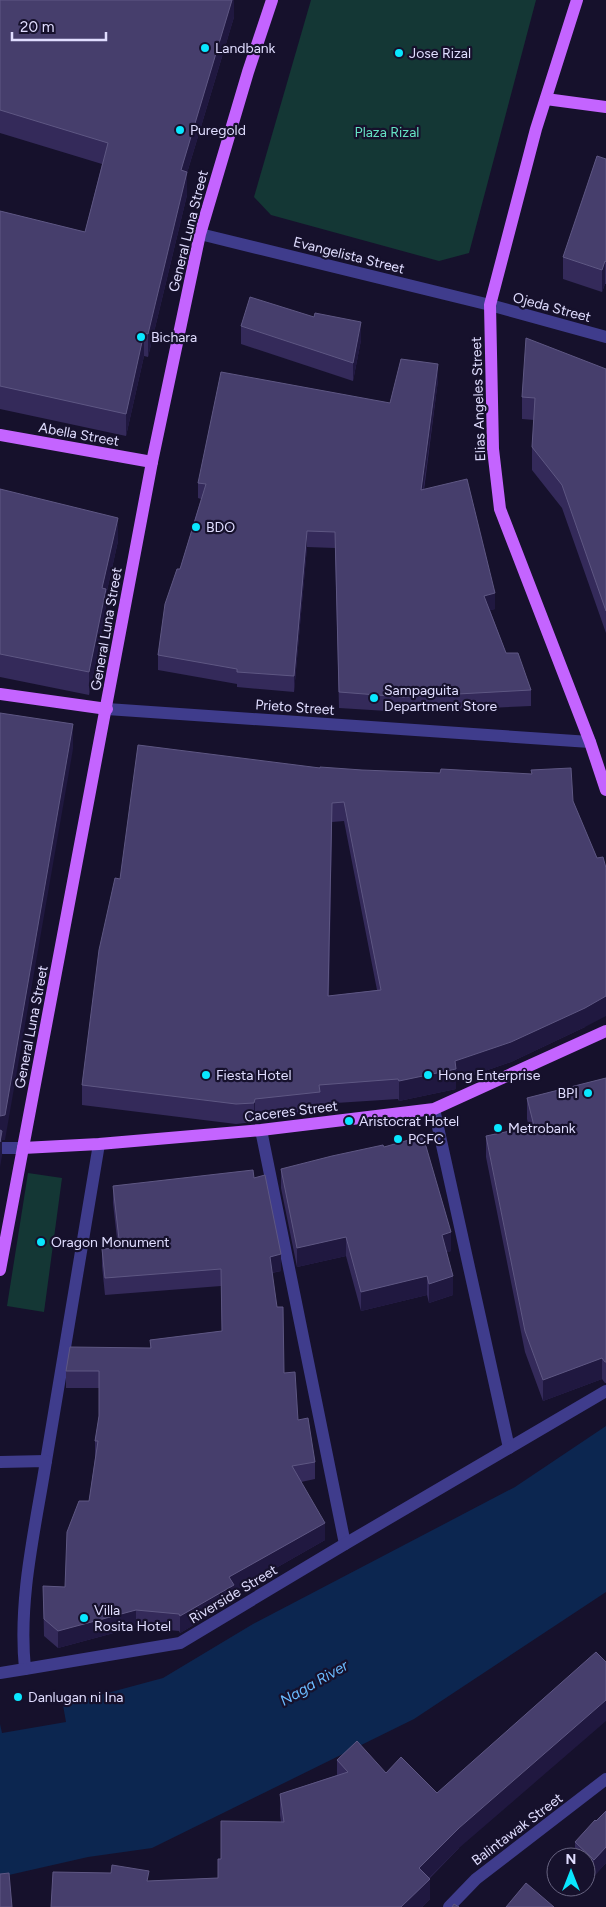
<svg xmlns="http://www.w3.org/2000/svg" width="606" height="1907" font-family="Figtree,sans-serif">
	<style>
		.green { fill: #143735 }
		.water { fill: #0c2650 }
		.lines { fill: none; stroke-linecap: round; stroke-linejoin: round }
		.minor { stroke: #3f3c8c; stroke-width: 12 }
		.major { stroke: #c464ff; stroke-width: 12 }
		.wall { fill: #342a5a; fill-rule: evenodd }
		.shaded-wall { fill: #201840 }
		.building { fill: #463e6c; stroke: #5e5783; fill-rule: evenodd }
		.poi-dot { fill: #09e7ff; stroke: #16112c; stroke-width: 2 }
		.labels { text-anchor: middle; stroke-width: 4.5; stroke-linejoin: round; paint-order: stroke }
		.poi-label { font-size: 14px; fill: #e0ddff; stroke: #16112c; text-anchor: start }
		.park-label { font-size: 14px; fill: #65e3c3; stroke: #16112c }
		.street-label { font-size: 14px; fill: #e0ddff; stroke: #16112c }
		.water-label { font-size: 15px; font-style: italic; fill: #6bbbff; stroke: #16112c }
	</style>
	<rect width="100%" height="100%" fill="#16112c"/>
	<g class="green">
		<path d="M311,0H536L469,253L439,261L271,215L254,197Z"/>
		<path d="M28,1173L62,1178L44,1312L7,1306Z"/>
	</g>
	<path class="water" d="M606,1426V1592L414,1719L152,1848L88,1857L0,1877V1724L2,1733L66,1722L63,1705L163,1678L253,1624L515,1487Z"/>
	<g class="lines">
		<g class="minor">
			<path d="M200,234L490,305L606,337"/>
			<path d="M107,709L590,742"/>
			<path d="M434,1109L509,1448"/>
			<path d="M261,1130L345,1544"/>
			<path d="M3,1148H23"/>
			<path d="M46,1461L99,1144"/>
			<path d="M0,1462L46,1461C35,1530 18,1599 25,1669L180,1643L345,1544L606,1391"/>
			<path d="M0,1673L25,1669"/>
			<path d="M449,1907L476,1879L606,1779"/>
		</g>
		<g class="major">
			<path d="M577,0L536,129L490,305L493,449L500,509L590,742L606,790"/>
			<path d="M546,99L606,107"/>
			<path d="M0,435L152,462"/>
			<path d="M0,694L107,709"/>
			<path d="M23,1148L99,1144L261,1130L434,1109L606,1031"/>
			<path d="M0,1270L152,462L200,234L248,72L272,0"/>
		</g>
	</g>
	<g class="wall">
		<path d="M0,0H234V17L187,173V195L148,357L144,356L126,436L0,409V211L85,232L102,164L0,133Z"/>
		<path d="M606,159V284H605L602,292L563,279V257Z"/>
		<path d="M314,317L361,340L353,381L241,344V326Z"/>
		<path d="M606,369V633L562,508L532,470V447L534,420L522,419V397Z"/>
		<path d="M438,380L424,490L495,609L490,610L506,653L531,690V706L403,712L339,708L335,548L307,547L294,692L237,687V684L158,670V655L180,569L201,499L198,498V483L390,403Z"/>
		<path d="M0,489L118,541L106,595V612L89,695L0,677Z"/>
		<path d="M320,768L585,1027L511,1062L456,1081V1089L399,1101L398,1099L320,1104V1111L255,1119L254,1122L236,1124L82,1105V1085L120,879ZM344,821L377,990L329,996L332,822Z"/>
		<path d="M606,1078V1383H605L602,1379L543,1401L525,1352L486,1157V1136L529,1127L527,1119V1098Z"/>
		<path d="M384,1147L451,1251L447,1252L453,1295L429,1303L427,1295L361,1311L346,1256L297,1267L281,1188V1169Z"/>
		<path d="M254,1178L281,1271L272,1273L284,1373L298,1420L315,1462V1479L301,1482L325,1540L234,1592V1601L180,1633L179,1631L136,1627L58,1648L44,1636L43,1586L65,1587L89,1501L95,1458V1441L99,1416V1388H66V1371L150,1348V1340L222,1331L221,1286L105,1295L102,1266V1249L118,1248L113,1203V1186Z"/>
		<path d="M337,1760L386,1773L459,1848L430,1878V1899L422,1907H51L149,1881L218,1878L221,1859L281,1822L280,1815V1794L337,1775Z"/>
		<path d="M606,1811V1863L594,1876L586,1869V1857H575V1842Z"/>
	</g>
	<g class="shaded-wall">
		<path d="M232,0H234V17L187,173V195L148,357V334L181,170Z"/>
		<path d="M605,261V284L602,292V270Z"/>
		<path d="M361,322V340L353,381V363Z"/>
		<path d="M144,333V356L126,436V414Z"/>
		<path d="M438,364V380L421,506V490Z"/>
		<path d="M118,518V541L106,595V612L89,695V672L102,588Z"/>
		<path d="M307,531V547L294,692V676Z"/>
		<path d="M495,593V609L484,612V596Z"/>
		<path d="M73,724V749L5,1140H2V1156L0,1167V1116Z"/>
		<path d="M332,803V822L328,1016V996Z"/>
		<path d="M606,996V1016L585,1027L511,1062L456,1081V1089L399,1101V1081L455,1061Z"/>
		<path d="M255,1099V1119L254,1122V1103Z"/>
		<path d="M451,1232V1251L442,1254V1235Z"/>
		<path d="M346,1237V1256L297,1267V1248Z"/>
		<path d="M281,1254V1271L270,1273V1257Z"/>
		<path d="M427,1276V1295L361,1311V1292Z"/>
		<path d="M453,1276V1295L429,1303V1284Z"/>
		<path d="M602,1358V1379L543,1401V1380Z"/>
		<path d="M325,1523V1540L234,1592V1601L180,1633V1616L229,1577Z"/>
		<path d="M136,1610V1627L58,1648V1631Z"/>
		<path d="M606,1700V1721L459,1848L419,1888V1868L459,1828Z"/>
		<path d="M606,1847V1863L594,1876V1860Z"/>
		<path d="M430,1879V1899L422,1907H401Z"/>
	</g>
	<g class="building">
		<path d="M0,0H232L181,170L187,172L148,334L144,333L126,414L0,386V211L85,232L108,143L0,110Z"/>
		<path d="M597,156L606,159V262L605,261L602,270L563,257Z"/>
		<path d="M250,297L314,317L315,313L361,322L353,363L241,326Z"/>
		<path d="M526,338L606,369V611L562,485L532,447L535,398L522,397Z"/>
		<path d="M401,359L438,364L421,490L467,479L495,593L484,596L506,653H518L531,690L403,697L339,692L335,532L307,531L294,676L237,672V669L158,655L165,604L177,569H180L206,484L198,483L221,372L390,403Z"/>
		<path d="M0,489L118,518L102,588L106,589L89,672L0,654Z"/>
		<path d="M0,713L73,724L5,1115L0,1116Z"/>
		<path d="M138,745L320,768V767L362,770L440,773L441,769L532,774L531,770L571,768L573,801L597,858L603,857L606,868V996L585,1008L511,1042L455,1061L456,1069L399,1081L398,1079L319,1085L320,1092L255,1099L254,1103L236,1104L82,1085L99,950L115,878L120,879ZM344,802L381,990L328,996L332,803Z"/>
		<path d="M606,1078V1362H605L602,1358L543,1380L525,1331L486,1136L534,1126L527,1098Z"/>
		<path d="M0,1130L2,1131L0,1142Z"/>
		<path d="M423,1136L451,1232L442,1235L453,1276L429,1284L427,1276L361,1292L346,1237L297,1248L281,1169L332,1156L383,1145L384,1147Z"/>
		<path d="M253,1170L254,1178L265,1175L281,1254L270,1257L277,1307H283L284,1373L295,1372L298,1420L308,1418L315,1462L292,1466L325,1523L229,1577L234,1585L180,1616L179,1614L136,1610L58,1631L44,1619L43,1586L65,1587L67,1532L79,1501H89L98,1441H95L99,1416V1371H66L70,1347L151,1348L150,1340L222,1331L221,1269L105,1278L102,1249L120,1248L113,1186Z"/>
		<path d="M596,1652L606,1662V1700L459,1828L419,1868L430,1879L401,1907H51L53,1872L111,1873L112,1865L149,1871L147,1881L218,1878V1859H221V1821L284,1822L280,1794L348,1772L337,1760L357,1741L386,1773L401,1757L437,1793Z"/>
		<path d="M606,1811V1847L594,1860L575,1842L595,1820L596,1821Z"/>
		<path d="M9,1873L12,1907H0V1874Z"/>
		<path d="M526,1883L554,1907H506Z"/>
		<path d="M454,1904L459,1907H452Z"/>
	</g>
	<g class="poi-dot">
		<circle cx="205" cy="48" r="5"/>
		<circle cx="399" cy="53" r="5"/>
		<circle cx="180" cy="130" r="5"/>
		<circle cx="141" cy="337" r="5"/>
		<circle cx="196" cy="527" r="5"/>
		<circle cx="374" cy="698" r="5"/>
		<circle cx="206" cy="1075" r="5"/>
		<circle cx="428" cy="1075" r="5"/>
		<circle cx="588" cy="1093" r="5"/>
		<circle cx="349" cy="1121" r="5"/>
		<circle cx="498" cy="1128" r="5"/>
		<circle cx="398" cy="1139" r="5"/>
		<circle cx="41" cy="1242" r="5"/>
		<circle cx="84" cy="1618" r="5"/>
		<circle cx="18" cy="1697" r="5"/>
	</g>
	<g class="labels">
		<g class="poi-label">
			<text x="215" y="53">Landbank</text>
			<text x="409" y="58">Jose Rizal</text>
			<text x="190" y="135">Puregold</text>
			<text x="151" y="342">Bichara</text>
			<text x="206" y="532">BDO</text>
			<text x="384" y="695">Sampaguita<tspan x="384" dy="16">Department Store</tspan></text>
			<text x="216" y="1080">Fiesta Hotel</text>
			<text x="438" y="1080">Hong Enterprise</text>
			<text x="578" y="1098" text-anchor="end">BPI</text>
			<text x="359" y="1126">Aristocrat Hotel</text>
			<text x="508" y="1133">Metrobank</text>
			<text x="408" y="1144">PCFC</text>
			<text x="51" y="1247">Oragon Monument</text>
			<text x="94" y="1615">Villa<tspan x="94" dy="16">Rosita Hotel</tspan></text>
			<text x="28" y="1702">Danlugan ni Ina</text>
		</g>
		<g class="park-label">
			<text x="387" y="137">Plaza Rizal</text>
		</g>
		<g class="street-label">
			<text transform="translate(188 231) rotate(-76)" y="5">General Luna Street</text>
			<text transform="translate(349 255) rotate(14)" y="5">Evangelista Street</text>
			<text transform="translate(552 307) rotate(15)" y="5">Ojeda Street</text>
			<text transform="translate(478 399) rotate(-92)" y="5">Elias Angeles Street</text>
			<text transform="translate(79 434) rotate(10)" y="5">Abella Street</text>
			<text transform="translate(106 629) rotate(-80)" y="5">General Luna Street</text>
			<text transform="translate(295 707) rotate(4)" y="5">Prieto Street</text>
			<text transform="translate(31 1027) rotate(-79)" y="5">General Luna Street</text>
			<text transform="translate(291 1111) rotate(-7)" y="5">Caceres Street</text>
			<text transform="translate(233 1594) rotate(-31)" y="5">Riverside Street</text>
			<text transform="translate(517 1829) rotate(-37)" y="5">Balintawak Street</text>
		</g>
		<g class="water-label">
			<text transform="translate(314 1683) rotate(-30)" y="5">Naga River</text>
		</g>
	</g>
	<g transform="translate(571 1872)"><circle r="24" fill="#16112c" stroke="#676380"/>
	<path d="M0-4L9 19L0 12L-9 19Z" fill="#09e7ff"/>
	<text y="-8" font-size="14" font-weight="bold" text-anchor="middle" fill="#e0ddff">N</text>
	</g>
	<path d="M12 32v8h94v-8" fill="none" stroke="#e0ddff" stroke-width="2.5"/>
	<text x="20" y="32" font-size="15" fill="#e0ddff" stroke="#16112c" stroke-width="4" paint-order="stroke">20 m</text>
</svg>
